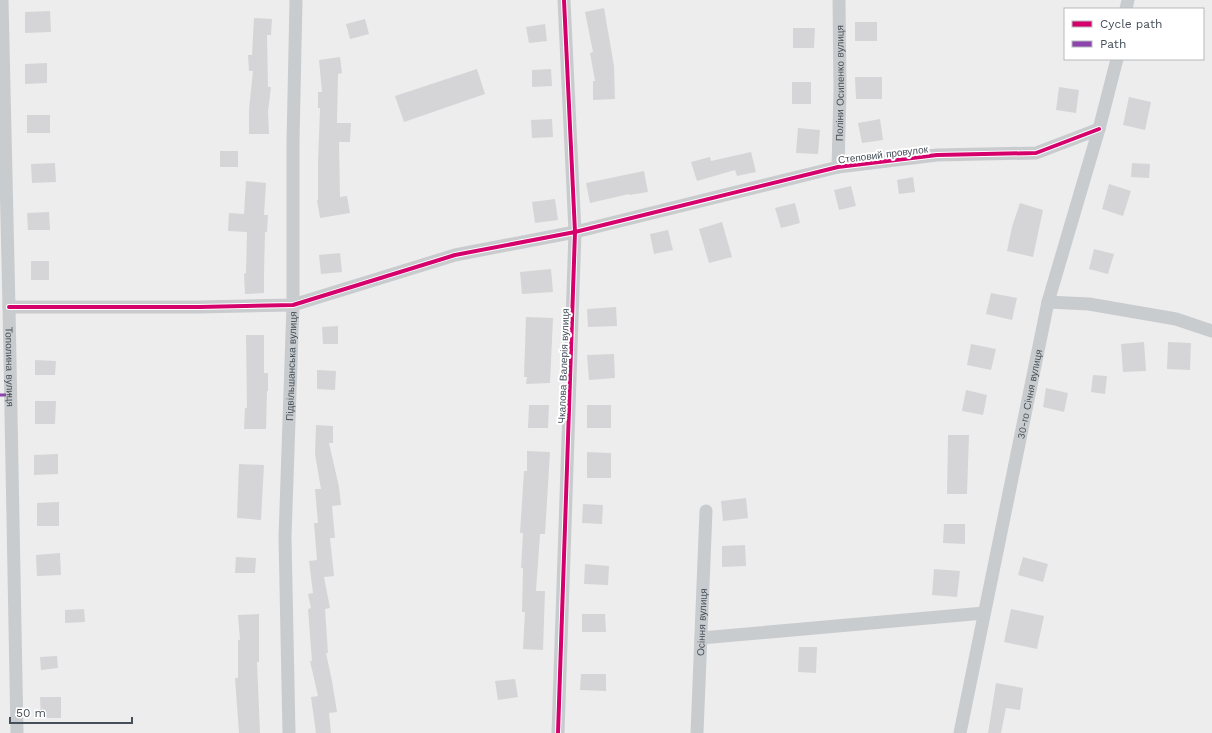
<svg xmlns="http://www.w3.org/2000/svg" width="1212" height="733" font-family="'Work Sans',sans-serif">
	<style>
		.building { fill: #d5d5d7 }
		.lines { fill: none; stroke-linecap: round; stroke-linejoin: round }
		.street { stroke: #c9ccce; stroke-width: 13 }
		.quiet { stroke: #8e44ad; stroke-width: 3; stroke-dasharray: 6 3; stroke-linecap: butt }
		.cycleway-casing { stroke: #fff; stroke-width: 6 }
		.cycleway { stroke: #d6006c; stroke-width: 4 }
		.labels { text-anchor: middle; stroke-width: 4; stroke-linejoin: round; paint-order: stroke }
		.street-label { font-size: 10px; fill: #454f59; stroke: #fff }
	</style>
	<rect width="100%" height="100%" fill="#eeeded"/>
	<g class="building">
		<path d="M604,8L614,66L615,99L593,100V81H595L590,53L593,52L585,12Z"/>
		<path d="M50,11L51,32L25,33V12Z"/>
		<path d="M254,18L272,19L271,35H267L268,87H271L268,112L269,134H249V109L253,71H249L248,55H252Z"/>
		<path d="M365,19L369,34L350,39L346,24Z"/>
		<rect x="855" y="22" width="22" height="19"/>
		<path d="M545,24L547,41L529,43L526,27Z"/>
		<path d="M793,28H815L814,48H793Z"/>
		<path d="M340,57L342,73L338,74L337,123H351L350,142H339L340,197L347,196L350,213L320,218L317,200H318V163L320,108H318V92H322L319,60Z"/>
		<path d="M47,63V83L25,84V64Z"/>
		<path d="M477,69L485,94L404,122L395,96Z"/>
		<path d="M551,69L552,86L532,87V70Z"/>
		<path d="M855,77H882V99H856Z"/>
		<rect x="792" y="82" width="19" height="22"/>
		<path d="M1059,87L1079,90L1076,113L1056,110Z"/>
		<path d="M1129,97L1151,102L1145,130L1123,125Z"/>
		<rect x="27" y="115" width="23" height="18"/>
		<path d="M552,119L553,137L532,138L531,120Z"/>
		<path d="M880,119L883,140L862,143L858,123Z"/>
		<path d="M798,128L820,130L818,154L796,153Z"/>
		<rect x="220" y="151" width="18" height="16"/>
		<path d="M751,152L756,172L737,176L735,170L697,181L691,162L710,157L711,161Z"/>
		<path d="M55,163L56,182L32,183L31,164Z"/>
		<path d="M1132,163L1150,164L1149,178L1131,177Z"/>
		<path d="M644,171L648,192L629,195V194L590,203L586,183Z"/>
		<path d="M913,177L915,192L899,194L897,180Z"/>
		<path d="M246,181L266,183L264,215H268L267,232H265L264,274V293L245,294L244,274L246,273L247,232L228,231L229,213L244,214Z"/>
		<path d="M1109,184L1131,191L1123,216L1102,209Z"/>
		<path d="M851,186L856,206L839,210L834,190Z"/>
		<path d="M555,199L558,220L535,223L532,202Z"/>
		<path d="M795,203L800,223L781,228L775,208Z"/>
		<path d="M1020,203L1043,210L1033,257L1007,251L1012,227Z"/>
		<path d="M49,212L50,230H28L27,213Z"/>
		<path d="M722,222L732,257L709,263L699,229Z"/>
		<path d="M668,230L673,250L654,254L650,234Z"/>
		<path d="M1094,249L1114,254L1108,274L1089,269Z"/>
		<path d="M340,253L342,272L321,274L319,255Z"/>
		<rect x="31" y="261" width="18" height="19"/>
		<path d="M551,269L553,292L522,294L520,272Z"/>
		<path d="M991,293L1017,298L1012,320L986,314Z"/>
		<path d="M616,307L617,326L588,327L587,309Z"/>
		<path d="M526,317L553,318L550,383L526,384L527,377H524Z"/>
		<path d="M338,326V344H323L322,327Z"/>
		<path d="M246,335H264V373H268V391H267L266,429H244L245,408H247Z"/>
		<path d="M1144,342L1146,371L1123,372L1121,344Z"/>
		<path d="M1168,342L1191,343L1190,370L1167,369Z"/>
		<path d="M971,344L996,349L991,370L967,365Z"/>
		<path d="M614,354L615,378L589,380L587,355Z"/>
		<path d="M35,360L56,361L55,375H35Z"/>
		<path d="M317,370L336,371L335,390L317,389Z"/>
		<path d="M1093,375L1107,376L1105,394L1091,392Z"/>
		<path d="M1046,388L1068,393L1064,412L1043,407Z"/>
		<path d="M966,390L987,395L983,415L962,411Z"/>
		<path d="M35,401H56L55,424H35Z"/>
		<path d="M529,405H549L548,428H528Z"/>
		<rect x="587" y="405" width="24" height="23"/>
		<path d="M316,425L333,426V443H329L339,487L341,505L332,506L335,538H330L334,576L324,577L330,608L325,609L328,653H326L332,681L337,712L329,713L331,733H316L311,697L318,696L310,661H312L308,609L311,608L308,594L313,593L309,561L317,560L314,523H318L315,489H321L315,454Z"/>
		<path d="M948,435H969L967,494H947Z"/>
		<path d="M527,451L550,452L545,534H540L536,591H545L543,650L523,649L525,612H522L523,568H521L523,533H520L524,471H527Z"/>
		<path d="M587,452L611,453V478H587Z"/>
		<path d="M58,454V474L34,475V455Z"/>
		<path d="M239,464L264,465L261,520L237,518Z"/>
		<path d="M746,498L748,518L723,521L721,501Z"/>
		<path d="M59,502V526H37V503Z"/>
		<path d="M583,504L603,505L602,524L582,523Z"/>
		<path d="M944,524H965V544L943,543Z"/>
		<path d="M745,545L746,566L722,567V546Z"/>
		<path d="M60,553L61,575L37,576L36,555Z"/>
		<path d="M236,557L256,558L255,573H235Z"/>
		<path d="M1023,557L1048,564L1043,582L1018,575Z"/>
		<path d="M585,564L609,566L608,585L584,584Z"/>
		<path d="M934,569L960,571L957,597L932,595Z"/>
		<path d="M84,609L85,622L65,623V610Z"/>
		<path d="M1011,609L1044,616L1037,649L1004,642Z"/>
		<path d="M259,614V662H257L260,733H239L235,678H238V640H240L238,615Z"/>
		<path d="M582,614H605L606,632H582Z"/>
		<path d="M799,647H817L816,673L798,672Z"/>
		<path d="M57,656L58,668L41,670L40,657Z"/>
		<path d="M581,674H606V691L580,690Z"/>
		<path d="M515,679L518,697L498,700L495,681Z"/>
		<path d="M996,683L1023,688L1020,710L1006,708L1001,733H988Z"/>
		<path d="M40,697H61V718H41Z"/>
	</g>
	<g class="lines">
		<g class="street">
			<path id="s1" d="M2,0L9,307L17,733"/>
			<path d="M1126,9L1128,0"/>
			<path id="s2" d="M838,167L840,91L839,0"/>
			<path d="M1048,302L1089,304L1176,319L1212,331"/>
			<path d="M9,307H199L293,305L455,255L575,232L838,167L937,155L1036,153L1099,129"/>
			<path d="M701,638L984,613"/>
			<path id="s3" d="M289,733L285,537L293,305V142L296,0"/>
			<path d="M558,733L575,232L564,0"/>
			<path id="s4" d="M697,733L706,511"/>
			<path id="s5" d="M960,733L1048,302L1099,129L1117,59"/>
		</g>
		<path class="quiet" d="M0,395H10"/>
		<g class="cycleway-casing">
			<g id="cycleway">
				<path d="M9,307H199L293,305L455,255L575,232L838,167L937,155L1036,153L1099,129"/>
				<path d="M558,733L575,232L564,0"/>
			</g>
		</g>
		<use href="#cycleway" class="cycleway"/>
	</g>
	<g class="labels">
		<g class="street-label">
			<text dy="4" stroke="none"><textPath href="#s2" startOffset="84">Поліни Осипенко вулиця</textPath></text>
			<text transform="translate(883 154) rotate(-7)" y="4">Степовий провулок</text>
			<text dy="4" stroke="none"><textPath href="#s1" startOffset="367">Тополина вулиця</textPath></text>
			<text transform="translate(563 366) rotate(-88)" y="4">Чкалова Валерія вулиця</text>
			<text dy="4" stroke="none"><textPath href="#s3" startOffset="367">Підвільшанська вулиця</textPath></text>
			<text dy="4" stroke="none"><textPath href="#s5" startOffset="346">30-го Січня вулиця</textPath></text>
			<text dy="4" stroke="none"><textPath href="#s4" startOffset="111">Осіння вулиця</textPath></text>
		</g>
	</g>
	<rect x="1064" y="8" width="140" height="52" fill="#ffffff" stroke="#b5b9bd"/>
	<rect x="1072" y="21" width="20" height="6" fill="#d6006c" stroke="#b5b9bd"/>
	<text x="1100" y="28" font-size="12" fill="#454f59">Cycle path</text>
	<rect x="1072" y="41" width="20" height="6" fill="#8e44ad" stroke="#b5b9bd"/>
	<text x="1100" y="48" font-size="12" fill="#454f59">Path</text>
	<path d="M10 717v6h122v-6" fill="none" stroke="#454f59" stroke-width="2"/>
	<text x="16" y="717" font-size="12" fill="#454f59" stroke="#ffffff" stroke-width="3" paint-order="stroke">50 m</text>
</svg>
